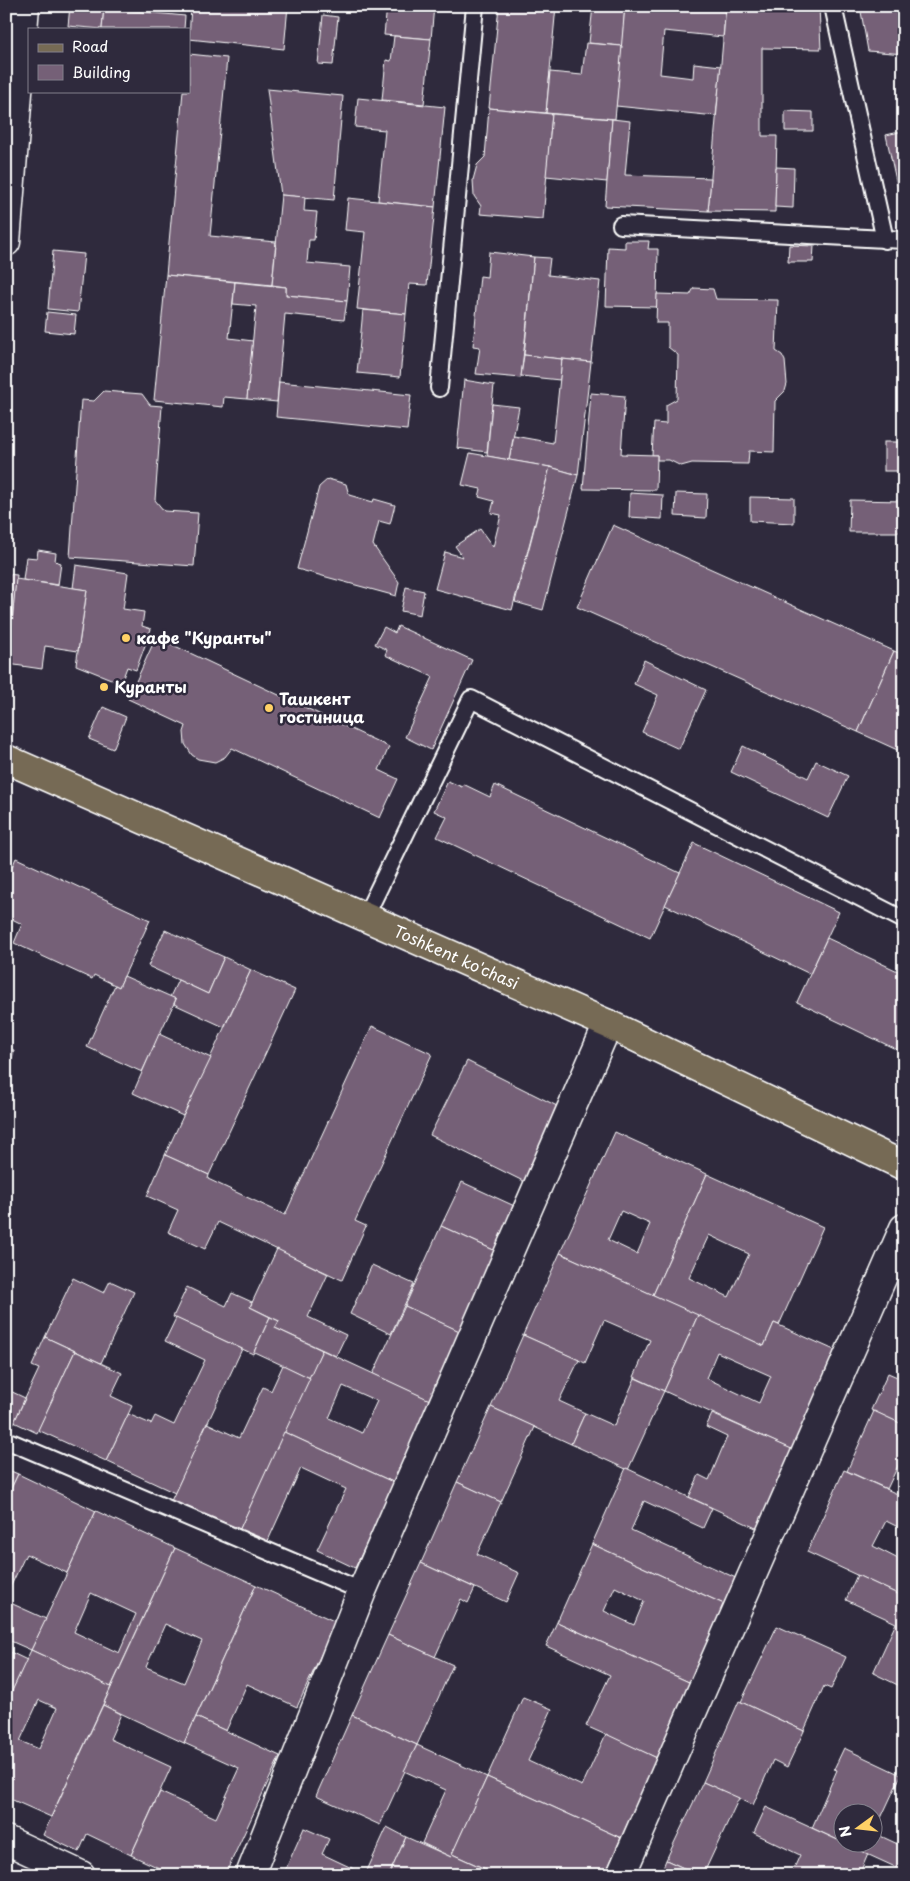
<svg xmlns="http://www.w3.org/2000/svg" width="910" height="1881" font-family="'Playpen Sans',sans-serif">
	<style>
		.building { fill: #756077; stroke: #fff; fill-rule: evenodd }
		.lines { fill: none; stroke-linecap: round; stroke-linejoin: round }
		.lane-casing { stroke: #fff; stroke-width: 20 }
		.street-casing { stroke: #fff; stroke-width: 31 }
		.primary-casing { stroke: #fff; stroke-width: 31 }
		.lane { stroke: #2f2a3d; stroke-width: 16 }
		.street { stroke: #2f2a3d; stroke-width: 28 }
		.primary { stroke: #766a54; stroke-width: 28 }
		.poi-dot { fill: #ffd166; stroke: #2f2a3d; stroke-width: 2 }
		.labels { text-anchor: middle; stroke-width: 5; stroke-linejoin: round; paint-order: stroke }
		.poi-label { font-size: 16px; font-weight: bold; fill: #fff; stroke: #2f2a3d; text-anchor: start }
		.street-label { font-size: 16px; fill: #fff; stroke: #2f2a3d }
	</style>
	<rect width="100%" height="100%" fill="#2f2a3d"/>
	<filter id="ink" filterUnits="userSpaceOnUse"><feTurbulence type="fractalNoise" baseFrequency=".02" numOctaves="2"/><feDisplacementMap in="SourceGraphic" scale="10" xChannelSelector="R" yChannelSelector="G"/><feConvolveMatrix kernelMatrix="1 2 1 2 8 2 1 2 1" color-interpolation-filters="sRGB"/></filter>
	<g filter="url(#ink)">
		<g class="building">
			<path d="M70,6H104L102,29L68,26Z"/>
			<path d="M191,6H288L284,49L189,39Z"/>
			<path d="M387,6H434L431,39L384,35Z"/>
			<path d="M499,6H556L546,113L489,108Z"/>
			<path d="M593,6H625L622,46L589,43Z"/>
			<path d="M625,6H726L723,37L664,31L660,74L693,78L694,63L721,66L716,116L616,106Z"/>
			<path d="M726,6H819L821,49L762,48V136H777L775,212L708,211Z"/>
			<path d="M860,6H904V54L868,51Z"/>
			<path d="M104,8L185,16L184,29H102Z"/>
			<path d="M323,15L338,17L333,65L318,64Z"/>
			<path d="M394,36L431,39L424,104L382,100L386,60L391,61Z"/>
			<path d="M586,43L622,46L615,119L546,113L550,72L582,75Z"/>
			<path d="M189,54L227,58L210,236L276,242L272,285L166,275L183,91H189Z"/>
			<path d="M267,89L343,96L334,200L281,195Z"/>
			<path d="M358,98L445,107L435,207L378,201L385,130L355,127Z"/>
			<path d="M489,108L552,114L543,219L480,214L481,206L474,196L473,180L477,165L485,157Z"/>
			<path d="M785,111L813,112V131H785Z"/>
			<path d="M552,114L612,119L607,182L546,176Z"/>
			<path d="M612,119L630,121L625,175L711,178L708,211L605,206Z"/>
			<path d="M904,131V217L886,135Z"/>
			<path d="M776,167L794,168L793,208L775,207Z"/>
			<path d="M281,195L305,197L304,211L317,212L314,240H309L307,263L350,267L347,301L286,295V287L272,285Z"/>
			<path d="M348,198L435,207L427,285L409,284L406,314L357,309L365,232L345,230Z"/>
			<path d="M625,241H649L648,249H658L657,307L606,306L608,247L625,248Z"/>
			<path d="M789,245L814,246L813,262H788Z"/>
			<path d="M53,251L84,254L78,312L48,309Z"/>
			<path d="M489,252L534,257L521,378L476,374L480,347L473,346L480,276L487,277Z"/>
			<path d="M534,257L550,258L548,275L600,281L591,362L524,355Z"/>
			<path d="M166,275L235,282L229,338L253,341L247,399L224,397L223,407L154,400Z"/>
			<path d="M235,282L286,287V295L347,301L344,320L285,314L277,402L247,399L256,306L233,304Z"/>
			<path d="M694,288L713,289L716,299L778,300L776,351L782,355L785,361L787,384L785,391L775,401L774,452L749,451L748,464L692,463L681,466L669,460H657V455H652L654,423L666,424V405L677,399L678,355L668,347V323H656L657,294L690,295Z"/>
			<path d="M363,310L406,314L400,377L357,373Z"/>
			<path d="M47,312L76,315L74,334L45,331Z"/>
			<path d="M524,355L562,359L560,380L521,376Z"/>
			<path d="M562,359L591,362L578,475L550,467L509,460L514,436L553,443Z"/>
			<path d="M464,380L494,385L487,452L457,448Z"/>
			<path d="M279,382L411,395L407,430L276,417Z"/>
			<path d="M104,391L142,394L150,405L162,406L155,500L164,511L198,513L194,566L70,557L81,400L94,401Z"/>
			<path d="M591,393L625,396L621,454L657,455L656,490L583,489Z"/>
			<path d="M492,404L519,407L509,460L487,456Z"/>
			<rect x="884" y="442" width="20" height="29"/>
			<path d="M470,453L550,467L512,610L435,589L445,552L463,557L455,546L480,529L493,547L501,515L491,513L494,501L479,497L481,489L462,485Z"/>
			<path d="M550,467L578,475L543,610L515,602Z"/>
			<path d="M328,479L346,484L349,495L373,502L374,499L395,505L390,524L379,521L373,545L399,582L396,596L297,569L319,487Z"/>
			<path d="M630,493L663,495L662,519L629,517Z"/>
			<path d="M676,493L707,494L706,518L675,516Z"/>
			<path d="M750,497L794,498V523L750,521Z"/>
			<path d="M850,500L904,501V532H849Z"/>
			<path d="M613,525L894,651L858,732L577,607Z"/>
			<path d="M38,550L56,553L55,561L61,563L58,585L23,580L26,557L37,558Z"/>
			<path d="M76,565L128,573L123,609L144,612L142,626L151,629L136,670L127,667L121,683L76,665L87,590L73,588Z"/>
			<path d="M6,574L17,575L6,676Z"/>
			<path d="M16,579L87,590L78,651L45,646L42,669L8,664Z"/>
			<path d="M406,587L424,591L420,615L401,611Z"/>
			<path d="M398,626L472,660L431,750L405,737L433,677L385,655L387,650L375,644L384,627L395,633Z"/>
			<path d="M156,637L389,747L379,770L398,779L380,818L232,748L225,757L215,762L198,759L192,755L185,744L184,732L186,726L128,699Z"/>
			<path d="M894,651L904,655V753L858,732Z"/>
			<path d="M644,660L706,690L679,749L642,732L658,695L634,684Z"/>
			<path d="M103,707L126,717L113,749L89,739Z"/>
			<path d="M743,746L808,778L816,761L848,776L828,818L731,772Z"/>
			<path d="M448,781L462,787L463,784L490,797L495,785L680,873L650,938L437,837L447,817L434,811Z"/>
			<path d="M694,843L839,912L810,974L665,905Z"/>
			<path d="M16,858L150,920L119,987L94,975L92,979L14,943L22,924L6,916V880Z"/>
			<path d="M165,930L224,957L208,994L148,966Z"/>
			<path d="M827,938L904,974V1053L797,1002Z"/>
			<path d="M224,957L251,970L224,1027L174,1004L176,999L170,997L178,980L208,994Z"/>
			<path d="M251,970L295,990L209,1175L165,1155Z"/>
			<path d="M124,976L176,999L142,1072L87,1047L115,985L119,987Z"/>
			<path d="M372,1026L432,1054L355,1221L366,1226L342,1280L218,1222L205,1249L168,1232L178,1210L147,1196L165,1155L209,1175L208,1179L285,1215Z"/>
			<path d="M159,1034L211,1058L183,1116L133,1093Z"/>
			<path d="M6,1049L14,1050L6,1086Z"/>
			<path d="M467,1061L565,1110L529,1184L430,1135Z"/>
			<path d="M615,1132L707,1174L653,1295L560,1253ZM621,1211L650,1224L637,1254L608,1240Z"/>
			<path d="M707,1174L823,1227L779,1325L774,1323L764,1346L653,1295ZM709,1235L749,1254L729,1297L689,1278Z"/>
			<path d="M462,1182L521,1209L500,1253L441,1226Z"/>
			<path d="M441,1226L500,1253L463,1333L405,1306Z"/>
			<path d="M277,1249L328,1274L308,1317L346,1335L336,1356L275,1328L279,1321L250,1307Z"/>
			<path d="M560,1253L698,1315L664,1391L634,1377L650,1340L604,1320L585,1363L523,1335Z"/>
			<path d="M372,1265L414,1284L391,1334L350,1314Z"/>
			<path d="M73,1278L104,1293L110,1281L134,1292L101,1363L45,1337Z"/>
			<path d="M187,1287L226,1306L232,1293L252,1302L250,1307L270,1317L253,1354L173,1317Z"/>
			<path d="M405,1306L466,1334L435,1403L373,1374Z"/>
			<path d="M698,1315L764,1346L774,1323L841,1353L797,1452L664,1391ZM717,1352L771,1376L759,1403L706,1378Z"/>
			<path d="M270,1317L279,1321L275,1328L322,1350L310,1378L254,1352Z"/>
			<path d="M176,1318L242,1349L175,1493L106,1461L128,1414L151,1424L155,1416L174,1425L205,1360L165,1341Z"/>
			<path d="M523,1335L579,1360L559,1401L585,1413L571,1444L491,1407Z"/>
			<path d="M45,1337L75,1351L37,1433L14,1422L39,1369L32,1366Z"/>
			<path d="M322,1350L432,1401L395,1483L284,1432ZM343,1386L377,1401L362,1433L329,1418Z"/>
			<path d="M75,1351L122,1373L111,1396L132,1406L106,1461L38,1430Z"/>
			<path d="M283,1365L310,1378L238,1533L171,1501L207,1423L239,1438L263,1387L271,1391Z"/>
			<path d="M888,1373L904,1380V1425L871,1410Z"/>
			<path d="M635,1378L664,1391L628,1470L571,1444L585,1413L614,1426Z"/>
			<path d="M6,1389L25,1398L11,1429L6,1427Z"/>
			<path d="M491,1407L535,1427L501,1502L457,1482Z"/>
			<path d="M874,1411L904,1425V1453L887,1489L847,1471Z"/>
			<path d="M712,1414L794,1450L758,1529L689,1497L699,1475L709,1480L727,1437L706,1427Z"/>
			<path d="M284,1432L395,1483L355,1568L317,1550L346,1489L301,1468L266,1545L238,1533Z"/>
			<path d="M626,1468L712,1508L703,1528L644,1501L631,1530L738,1579L726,1605L592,1544Z"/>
			<path d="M6,1469L18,1474L6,1499Z"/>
			<path d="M844,1470L904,1497V1530L886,1521L873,1546L904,1562V1597L807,1552Z"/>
			<path d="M18,1474L96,1511L67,1573L26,1554L6,1596V1499Z"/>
			<path d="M457,1482L501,1502L477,1554L519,1573L506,1602L421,1563Z"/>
			<path d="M96,1511L175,1548L111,1687L31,1650ZM91,1593L136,1614L119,1653L74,1632Z"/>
			<path d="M592,1544L726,1605L691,1683L557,1622ZM615,1587L644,1601L634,1625L604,1611Z"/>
			<path d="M175,1548L256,1585L184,1743L103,1705ZM165,1624L202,1641L184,1683L146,1667Z"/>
			<path d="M421,1563L475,1588L468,1603L461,1599L435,1657L388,1635Z"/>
			<path d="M857,1575L904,1597V1688L873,1673L896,1623L846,1600Z"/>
			<path d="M256,1585L336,1622L297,1707L247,1684L226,1731L196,1717Z"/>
			<path d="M6,1601L46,1619L31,1650L6,1639Z"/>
			<path d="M557,1622L691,1683L657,1758L586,1726L610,1675L546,1646Z"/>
			<path d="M777,1626L846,1657L831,1689L824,1686L804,1731L741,1702Z"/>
			<path d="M388,1635L453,1665L417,1745L352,1715Z"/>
			<path d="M6,1650L27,1660L6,1704Z"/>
			<path d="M31,1650L111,1687L51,1817L6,1797V1704ZM39,1700L57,1708L39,1749L20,1741Z"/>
			<path d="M523,1697L552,1709L528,1761L582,1786L606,1734L657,1758L621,1838L487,1777Z"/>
			<path d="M739,1701L804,1731L787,1767L773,1760L753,1805L703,1782Z"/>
			<path d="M103,1705L121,1714L110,1739L171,1767L131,1855L87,1834L79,1852L43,1835Z"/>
			<path d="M352,1715L417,1745L380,1825L316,1796Z"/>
			<path d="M196,1717L280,1756L225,1875H174L131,1855L160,1792L216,1818L239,1768L184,1743Z"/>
			<path d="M417,1745L487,1777L451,1857L422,1843L446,1790L404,1771Z"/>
			<path d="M844,1748L901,1775L874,1833L904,1847V1871L845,1844H872V1814H842V1842L812,1828L837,1770L834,1769Z"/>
			<path d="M487,1777L621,1838L605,1875H499L452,1854Z"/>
			<path d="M703,1782L739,1798L703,1875H699L666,1860Z"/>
			<path d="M766,1807L868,1854L859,1875H791L800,1855L754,1833Z"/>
			<path d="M387,1827L406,1837L389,1875H365Z"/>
			<path d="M304,1828L329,1839L322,1854L356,1870L354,1875H283Z"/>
			<path d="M406,1837L451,1857L452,1854L494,1873L493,1875H389Z"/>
			<path d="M666,1860L699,1875H660Z"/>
		</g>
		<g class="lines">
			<g class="lane-casing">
				<g id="lane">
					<path d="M833,6L885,240"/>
					<path d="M621,225L904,240"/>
					<path d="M439,388L475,6"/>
					<path d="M365,917L471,699L904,920"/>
					<path d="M6,1440L362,1591"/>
				</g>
			</g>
			<g class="street-casing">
				<g id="street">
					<path d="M6,242L25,6"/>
					<path d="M6,1840L81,1875"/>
					<path d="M250,1875L362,1591L608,1024"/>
					<path d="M621,1875L904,1228"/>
				</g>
			</g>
			<g class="primary-casing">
				<g id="primary">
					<path id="s1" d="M6,759L608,1024L904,1166"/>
				</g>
			</g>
			<use href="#lane" class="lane"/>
			<use href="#street" class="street"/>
			<use href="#primary" class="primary"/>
		</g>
	</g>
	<g class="poi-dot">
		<circle cx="126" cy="638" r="5"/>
		<circle cx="104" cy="687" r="5"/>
		<circle cx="269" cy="708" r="5"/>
	</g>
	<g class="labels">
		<g class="poi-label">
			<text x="136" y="644">кафе "Куранты"</text>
			<text x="114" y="693">Куранты</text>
			<text x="279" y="705">Ташкент<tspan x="279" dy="18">гостиница</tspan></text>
		</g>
		<g class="street-label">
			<text dy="6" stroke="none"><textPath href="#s1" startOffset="492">Toshkent ko'chasi</textPath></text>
		</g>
	</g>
	<rect width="910" height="1881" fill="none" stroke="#2f2a3d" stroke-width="25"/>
	<rect x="12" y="12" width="885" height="1856" fill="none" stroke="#fff" stroke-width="2" filter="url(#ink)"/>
	<rect x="28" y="28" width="162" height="65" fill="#2f2a3d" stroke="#827f8b"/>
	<rect x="38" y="44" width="25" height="8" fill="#766a54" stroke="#827f8b"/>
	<text x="72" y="52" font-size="15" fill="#ffffff">Road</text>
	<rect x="38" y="65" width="25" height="15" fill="#756077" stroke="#827f8b"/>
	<text x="72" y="78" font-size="15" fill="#ffffff">Building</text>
	<g transform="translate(858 1828) rotate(255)"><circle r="24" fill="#2f2a3d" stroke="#827f8b"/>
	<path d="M0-4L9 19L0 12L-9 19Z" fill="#ffd166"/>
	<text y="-8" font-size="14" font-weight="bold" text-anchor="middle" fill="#ffffff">N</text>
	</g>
</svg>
